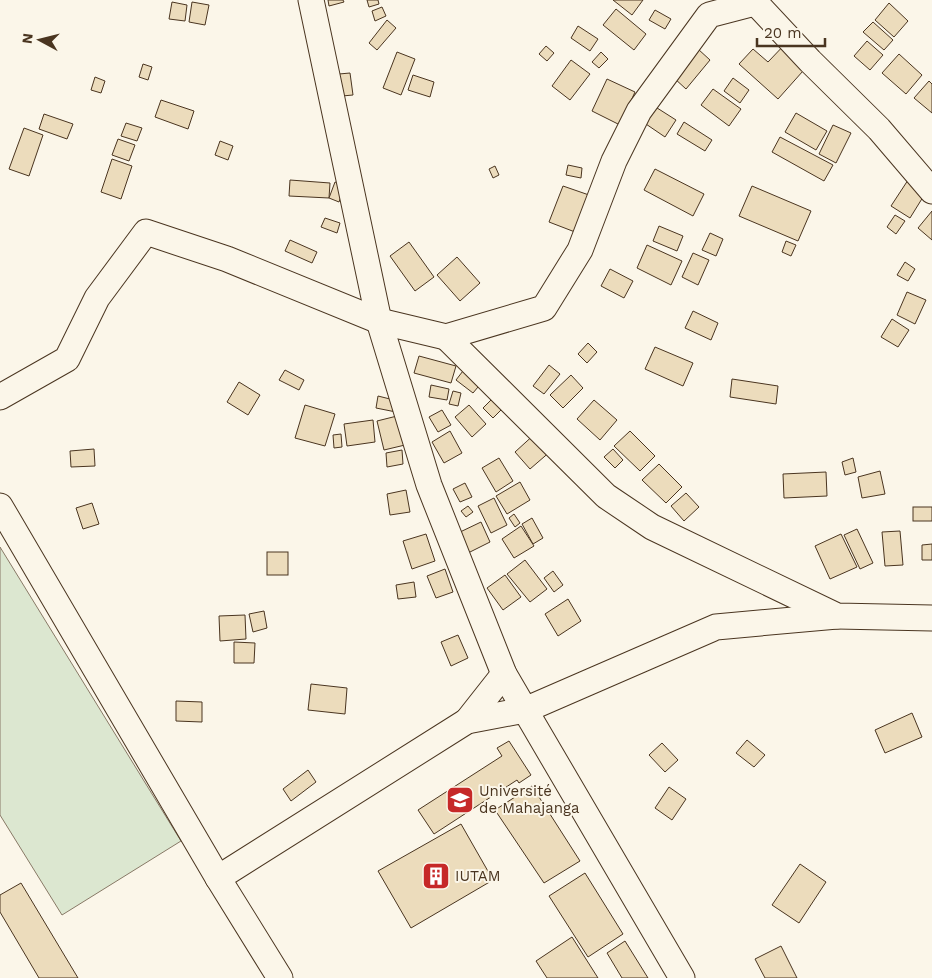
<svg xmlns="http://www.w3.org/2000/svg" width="932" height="978" font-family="'Work Sans',sans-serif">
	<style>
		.green { fill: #dce7d0; stroke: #887966 }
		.building { fill: #ecdcbc; stroke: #4a3520 }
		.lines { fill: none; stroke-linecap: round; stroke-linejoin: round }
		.minor-casing { stroke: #4a3520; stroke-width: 27 }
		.minor { stroke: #fbf6e9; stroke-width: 25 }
		.labels { text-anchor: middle; stroke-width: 4; stroke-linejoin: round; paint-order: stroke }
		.poi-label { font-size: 15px; fill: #4a3520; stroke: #fbf6e9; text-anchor: start }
	</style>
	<rect width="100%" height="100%" fill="#fbf6e9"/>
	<path class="green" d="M0,547L181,841L62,915L0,815Z"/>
	<g class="building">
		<path d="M328,0H343L344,2L329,6Z"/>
		<path d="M367,0H378L379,4L369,7Z"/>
		<path d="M613,0H643L632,15Z"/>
		<path d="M172,2L187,5L185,21L169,19Z"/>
		<path d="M192,2L209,5L205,25L189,22Z"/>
		<path d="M889,3L908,21L894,37L875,20Z"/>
		<path d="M382,7L386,16L375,21L372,11Z"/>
		<path d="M616,9L646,34L634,50L603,25Z"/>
		<path d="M655,10L671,19L665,29L649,20Z"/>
		<path d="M387,20L396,28L377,50L369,43Z"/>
		<path d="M873,22L893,40L884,50L863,32Z"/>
		<path d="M578,26L598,39L590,51L571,38Z"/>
		<path d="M788,41L811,62L778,99L739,64L753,49L768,62Z"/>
		<path d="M867,41L883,55L870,70L854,56Z"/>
		<path d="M546,46L554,53L547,61L539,54Z"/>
		<path d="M698,49L710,60L686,89L674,78Z"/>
		<path d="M397,52L415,59L401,95L383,88Z"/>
		<path d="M601,52L608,59L599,68L592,62Z"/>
		<path d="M899,54L922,75L906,94L882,73Z"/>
		<path d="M571,60L590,74L570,100L552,86Z"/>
		<path d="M143,64L152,67L148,80L139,77Z"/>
		<path d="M350,73L353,95L342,96L339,74Z"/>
		<path d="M413,75L434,82L430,97L408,90Z"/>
		<path d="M95,77L105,81L101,93L91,90Z"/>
		<path d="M733,78L749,90L740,103L724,91Z"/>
		<path d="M607,79L635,92L620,125L592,111Z"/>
		<path d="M929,81L932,84V113L914,98Z"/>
		<path d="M713,89L741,109L729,126L701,105Z"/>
		<path d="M161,100L194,111L188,129L155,117Z"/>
		<path d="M654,106L676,120L665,137L643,122Z"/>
		<path d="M796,113L827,131L816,150L785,132Z"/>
		<path d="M44,114L73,124L67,139L39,129Z"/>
		<path d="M684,122L712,140L705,151L677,134Z"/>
		<path d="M126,123L142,128L137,141L121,136Z"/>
		<path d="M833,125L851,133L836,163L819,154Z"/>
		<path d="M24,128L43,135L29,176L9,169Z"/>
		<path d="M780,137L833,165L824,181L772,152Z"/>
		<path d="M118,139L135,145L129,161L112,155Z"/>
		<path d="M220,141L233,146L228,160L215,155Z"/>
		<path d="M112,159L132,166L121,199L101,192Z"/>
		<path d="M568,165L582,168L581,178L566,175Z"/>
		<path d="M495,166L499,175L493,178L489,169Z"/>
		<path d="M655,169L704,194L693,216L644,190Z"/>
		<path d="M910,177L928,189L910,218L891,206Z"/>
		<path d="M290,180L330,183L329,198L289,196Z"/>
		<path d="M335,182L345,185L339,202L329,198Z"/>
		<path d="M563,186L589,195L575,232L549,222Z"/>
		<path d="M752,186L811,211L798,241L739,216Z"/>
		<path d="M932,211V240L918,228Z"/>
		<path d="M895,215L905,221L896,234L887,227Z"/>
		<path d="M325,218L340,223L337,233L321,227Z"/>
		<path d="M659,226L683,236L677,251L653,241Z"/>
		<path d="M710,233L723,239L716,256L702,250Z"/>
		<path d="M290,240L317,252L312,263L285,251Z"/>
		<path d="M786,241L796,245L791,256L782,252Z"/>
		<path d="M409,242L434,277L415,291L390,256Z"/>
		<path d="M647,245L682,261L671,285L637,268Z"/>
		<path d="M693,253L709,260L698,285L682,277Z"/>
		<path d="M457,257L480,283L460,301L437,275Z"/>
		<path d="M905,262L915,269L908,281L897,275Z"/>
		<path d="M610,269L633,281L624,298L601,286Z"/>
		<path d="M907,292L926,300L915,324L897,315Z"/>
		<path d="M693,311L718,323L711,340L685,328Z"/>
		<path d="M892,319L909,330L898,347L881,337Z"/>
		<path d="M588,343L597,352L587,363L578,354Z"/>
		<path d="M655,347L693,363L683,386L645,369Z"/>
		<path d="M419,356L456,366L451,383L414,373Z"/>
		<path d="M549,365L560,374L544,394L533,386Z"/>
		<path d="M466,367L483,381L473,393L456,380Z"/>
		<path d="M285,370L304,380L299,390L279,380Z"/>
		<path d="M571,375L583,388L563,408L550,395Z"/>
		<path d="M732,379L778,386L776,404L730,397Z"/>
		<path d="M239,382L260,395L248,415L227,402Z"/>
		<path d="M431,385L449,389L447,400L429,397Z"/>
		<path d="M453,391L461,393L458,406L449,404Z"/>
		<path d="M378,396L398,401L396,412L376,408Z"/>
		<path d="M495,396L504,407L493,418L483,408Z"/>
		<path d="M594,400L617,420L600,440L577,419Z"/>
		<path d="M305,405L335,414L325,446L295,438Z"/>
		<path d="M469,405L486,424L472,437L455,417Z"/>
		<path d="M442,410L451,425L438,432L429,417Z"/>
		<path d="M397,416L405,445L384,450L377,421Z"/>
		<path d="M373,420L375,442L347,446L344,424Z"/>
		<path d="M450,431L462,453L444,463L432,442Z"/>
		<path d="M630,431L655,456L640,471L614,446Z"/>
		<path d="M537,432L552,450L530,469L515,452Z"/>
		<path d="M341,434L342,447L334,448L333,435Z"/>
		<path d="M94,449L95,466L71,467L70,451Z"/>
		<path d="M613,449L623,460L615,468L604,457Z"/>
		<path d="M402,450L403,464L387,467L386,453Z"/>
		<path d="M499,458L513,481L496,492L482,468Z"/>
		<path d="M853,458L856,472L845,475L842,462Z"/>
		<path d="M659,464L682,487L666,503L642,480Z"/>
		<path d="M880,471L885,494L862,498L858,477Z"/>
		<path d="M826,472L827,496L784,498L783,474Z"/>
		<path d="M520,482L530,500L507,514L496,496Z"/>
		<path d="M465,483L472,497L460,502L453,489Z"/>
		<path d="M406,490L410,512L390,515L387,494Z"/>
		<path d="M686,493L699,507L684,521L671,506Z"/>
		<path d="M494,498L507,525L491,533L478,506Z"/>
		<path d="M92,503L99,524L83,529L76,508Z"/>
		<path d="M468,506L473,512L466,517L461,511Z"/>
		<rect x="913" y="507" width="19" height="14"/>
		<path d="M514,514L520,523L515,527L509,518Z"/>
		<path d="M532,518L543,538L533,544L522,524Z"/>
		<path d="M481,522L490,542L468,553L458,533Z"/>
		<path d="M521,526L534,546L514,558L502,539Z"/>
		<path d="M857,529L873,563L860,569L844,535Z"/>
		<path d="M900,531L903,565L885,566L882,532Z"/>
		<path d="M426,534L435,561L412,569L403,541Z"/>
		<path d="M841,534L857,567L830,579L815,546Z"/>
		<path d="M932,544V560H922V545Z"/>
		<rect x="267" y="552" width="21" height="23"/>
		<path d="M525,560L547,589L530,602L507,574Z"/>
		<path d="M445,569L453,592L436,598L427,576Z"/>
		<path d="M553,571L563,585L554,592L544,578Z"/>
		<path d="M505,575L521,597L503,610L487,588Z"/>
		<path d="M414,582L416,597L398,599L396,585Z"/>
		<path d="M568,599L581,621L558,636L545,614Z"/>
		<path d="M264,611L267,628L253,632L249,614Z"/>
		<path d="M245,615L246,639L220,641L219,616Z"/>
		<path d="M458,635L468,658L451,666L441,642Z"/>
		<path d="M234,642L255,643L254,663H234Z"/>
		<path d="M311,684L347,688L345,714L308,710Z"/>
		<path d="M176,701L202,702V722L176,721Z"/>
		<path d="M912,713L922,737L885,753L875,730Z"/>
		<path d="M747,740L765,755L754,767L736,753Z"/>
		<path d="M509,741L531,775L519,783L517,780L434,834L418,810L502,756L497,748Z"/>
		<path d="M662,743L678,760L665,772L649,755Z"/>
		<path d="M308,770L316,782L291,801L283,789Z"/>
		<path d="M532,786L580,861L544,883L495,810Z"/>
		<path d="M669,787L686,799L672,820L655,808Z"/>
		<path d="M461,824L493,880L411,928L378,871Z"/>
		<path d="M800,864L826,882L799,923L772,905Z"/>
		<path d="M585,873L623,934L588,957L549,896Z"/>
		<path d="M21,883L78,978H39L0,912V895Z"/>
		<path d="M572,937L598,978H547L536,961Z"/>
		<path d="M625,941L648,978H622L607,953Z"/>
		<path d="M781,946L797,978H765L755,959Z"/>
	</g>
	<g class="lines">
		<g class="minor-casing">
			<g id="minor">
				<path d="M311,0L379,321L429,485L504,674L525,710L716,627L837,616"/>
				<path d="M753,0L810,61L879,129L932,191"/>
				<path d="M446,337L606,496L652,527L837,616L932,618"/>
				<path d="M0,397L67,359L97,298L146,232L227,259L379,321L446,337L544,308L580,250L614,161L639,111L709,15L755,3"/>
				<path d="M0,506L218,878L280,978"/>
				<path d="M467,721L504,674"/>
				<path d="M218,878L467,721L525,710L682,978"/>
			</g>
		</g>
		<use href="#minor" class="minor"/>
	</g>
	<defs>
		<g id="university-square" transform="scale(1.4375)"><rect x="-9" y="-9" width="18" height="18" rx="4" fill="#c62828" stroke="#fbf6e9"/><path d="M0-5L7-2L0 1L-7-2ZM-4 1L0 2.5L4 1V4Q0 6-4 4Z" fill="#fff"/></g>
		<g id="building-square" transform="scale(1.4375)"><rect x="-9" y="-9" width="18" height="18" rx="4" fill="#c62828" stroke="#fbf6e9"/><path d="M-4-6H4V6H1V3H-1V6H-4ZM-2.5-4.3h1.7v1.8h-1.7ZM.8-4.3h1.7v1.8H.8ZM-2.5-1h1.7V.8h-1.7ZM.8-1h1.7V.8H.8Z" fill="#fff"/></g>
	</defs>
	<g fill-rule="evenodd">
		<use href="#university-square" x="460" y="800"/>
		<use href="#building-square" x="436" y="876"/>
	</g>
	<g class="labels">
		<g class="poi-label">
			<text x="479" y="796">Université<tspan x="479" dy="17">de Mahajanga</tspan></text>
			<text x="455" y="881">IUTAM</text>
		</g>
	</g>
	<g transform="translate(40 40) rotate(277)" stroke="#fbf6e9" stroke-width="4" paint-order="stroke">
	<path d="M0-4L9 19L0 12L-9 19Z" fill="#4a3520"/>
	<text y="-8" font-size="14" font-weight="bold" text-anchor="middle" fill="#4a3520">N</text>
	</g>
	<path d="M757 38v8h68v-8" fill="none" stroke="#4a3520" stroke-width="2.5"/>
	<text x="764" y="38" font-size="15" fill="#4a3520" stroke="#fbf6e9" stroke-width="4" paint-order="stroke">20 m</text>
</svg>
